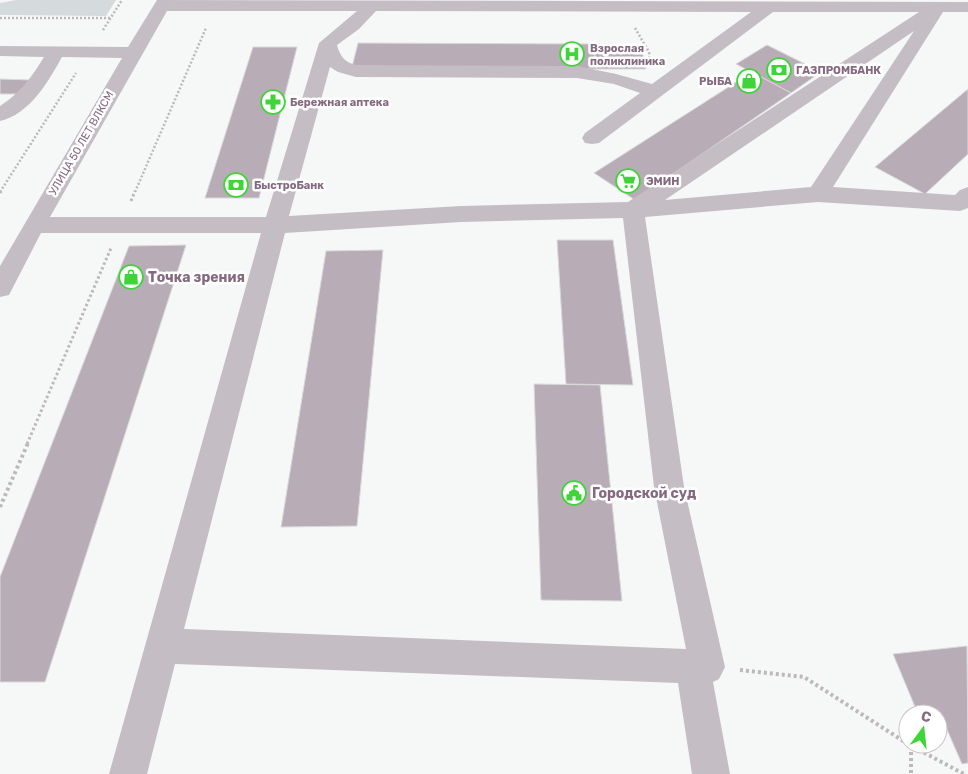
<svg xmlns="http://www.w3.org/2000/svg" width="968" height="774" font-family="Rubik,sans-serif">
	<style>
		.green { fill: #d5dadd }
		.building { fill: #b8acb6; stroke: #d8dad9 }
		.lines { fill: none; stroke-linecap: round; stroke-linejoin: round }
		.path-far2 { stroke: #beb8bd; stroke-width: 2.5; stroke-dasharray: 2 2; stroke-linecap: butt }
		.path-far1 { stroke: #beb8bd; stroke-width: 3; stroke-dasharray: 2.5 2.5; stroke-linecap: butt }
		.path { stroke: #beb8bd; stroke-width: 4; stroke-dasharray: 3 3; stroke-linecap: butt }
		.minor { fill: #c5bdc4; fill-rule: evenodd }
		.labels { text-anchor: middle; stroke-width: 5; stroke-linejoin: round; paint-order: stroke }
		.far-poi-label { font-size: 11px; font-weight: bold; fill: #846a7f; stroke: #fff; text-anchor: start }
		.far-street-label { font-size: 11px; fill: #846a7f; stroke: #fff }
		.poi-label { font-size: 14px; font-weight: bold; fill: #846a7f; stroke: #fff; text-anchor: start }
	</style>
	<rect width="100%" height="100%" fill="#f6f8f7"/>
	<path class="green" d="M16,0H116L106,16L0,15V3Z"/>
	<g class="building">
		<path d="M358,43L593,44L597,69L352,67Z"/>
		<path d="M593,44L641,45L646,69H597Z"/>
		<path d="M767,45L821,72L791,93L736,64Z"/>
		<path d="M253,47H297L259,198H205Z"/>
		<path d="M752,72L791,93L635,200L594,173Z"/>
		<path d="M0,79L30,80L20,94H0Z"/>
		<path d="M968,89V154L925,194L875,167Z"/>
		<path d="M557,240H613L633,385L566,384Z"/>
		<path d="M186,245L45,682H0V577L129,246Z"/>
		<path d="M383,250L357,526L281,527L326,251Z"/>
		<path d="M534,384L600,385L622,601L541,600Z"/>
		<path d="M967,646L968,763L962,764L945,725L938,726V714H918L893,654Z"/>
	</g>
	<g class="lines">
		<g class="path-far2">
			<path d="M0,18H110"/>
			<path d="M635,28L649,52L651,65"/>
			<path d="M103,30L122,0"/>
			<path d="M0,192L76,73"/>
			<path d="M135,192L206,28"/>
		</g>
		<g class="path-far1">
			<path d="M0,193L1,191"/>
			<path d="M131,201L135,191"/>
			<path d="M27,444L111,248"/>
		</g>
		<g class="path">
			<path d="M0,507L28,443"/>
			<path d="M740,670L804,677L908,744"/>
			<path d="M908,744L964,774"/>
			<path d="M911,746V774"/>
		</g>
		<path class="minor" d="M157,0L968,2V12H943L833,187L955,195L960,190L968,187V208L960,211L818,202L645,217L684,487L725,667L719,679L713,682L730,774H692L678,683L175,664L147,774H109L261,233H41L9,295L0,297V266L122,58L62,57C48,82 30,114 0,121V106C20,93 32,77 44,57L0,56V46L128,47ZM167,11H357L319,43L266,217H50ZM376,11L751,12L652,84L616,74L577,66L356,65C344,62 340,56 337,45L359,29ZM773,12H919L628,202L461,206L289,216L330,67L338,72L356,77L577,78L614,84L640,93L585,133L582,138L585,143L592,144L599,143ZM914,31L811,187L665,200ZM623,218L654,487L686,649L184,629L285,233L461,222Z"/>
	</g>
	<defs>
		<g id="hospital-ring" transform="scale(1.25)"><circle r="9.5" fill="#fff" stroke="#3ed538" stroke-width="1.5"/><path d="M-5-5h3v3.5h4V-5h3V5h-3V1.5h-4V5h-3Z" fill="#3ed538"/></g>
		<g id="bank-ring" transform="scale(1.25)"><circle r="9.5" fill="#fff" stroke="#3ed538" stroke-width="1.5"/><path d="M-6-4H6V4H-6ZM0-2.3a2.3 2.3 0 1 0 0 4.6a2.3 2.3 0 1 0 0-4.6Z" fill="#3ed538"/></g>
		<g id="shop-ring" transform="scale(1.25)"><circle r="9.5" fill="#fff" stroke="#3ed538" stroke-width="1.5"/><path d="M-5-2.5h2.3a2.7 3.5 0 0 1 5.4 0H5L5.5 6h-11ZM-1.5-2.5h3a1.5 2.3 0 0 0-3 0Z" fill="#3ed538"/></g>
		<g id="pharmacy-ring" transform="scale(1.25)"><circle r="9.5" fill="#fff" stroke="#3ed538" stroke-width="1.5"/><path d="M-2-6h4v4h4v4h-4v4h-4v-4h-4v-4h4Z" fill="#3ed538"/></g>
		<g id="supermarket-ring" transform="scale(1.25)"><circle r="9.5" fill="#fff" stroke="#3ed538" stroke-width="1.5"/><path d="M-6-5.5h2.5l.6 2H6L4.5 2H-2.5L-4.4-4H-6ZM-1.5 3.2a1.3 1.3 0 1 0 .1 0ZM3 3.2a1.3 1.3 0 1 0 .1 0Z" fill="#3ed538"/></g>
		<g id="civic-ring" transform="scale(1.25)"><circle r="9.5" fill="#fff" stroke="#3ed538" stroke-width="1.5"/><path d="M-.6-6.5H3V-4.5H.6V-3L4-1V1h2V6H-6V1h2V-1L-.6-3ZM-1.2 2.5V6h2.4V2.5Z" fill="#3ed538"/></g>
	</defs>
	<g fill-rule="evenodd">
		<use href="#hospital-ring" x="572" y="54"/>
		<use href="#bank-ring" x="779" y="70"/>
		<use href="#shop-ring" x="749" y="81"/>
		<use href="#pharmacy-ring" x="273" y="102"/>
		<use href="#supermarket-ring" x="628" y="181"/>
		<use href="#bank-ring" x="236" y="185"/>
		<use href="#shop-ring" x="131" y="277"/>
		<use href="#civic-ring" x="574" y="493"/>
	</g>
	<g class="labels">
		<g class="far-poi-label">
			<text x="590" y="52">Взрослая<tspan x="590" dy="13">поликлиника</tspan></text>
			<text x="796" y="74">ГАЗПРОМБАНК</text>
			<text x="732" y="85" text-anchor="end">РЫБА</text>
			<text x="290" y="106">Бережная аптека</text>
			<text x="646" y="185">ЭМИН</text>
			<text x="254" y="189">БыстроБанк</text>
		</g>
		<g class="far-street-label">
			<text transform="translate(81 143) rotate(-60)" y="4">УЛИЦА 50 ЛЕТ ВЛКСМ</text>
		</g>
		<g class="poi-label">
			<text x="148" y="282">Точка зрения</text>
			<text x="592" y="498">Городской суд</text>
		</g>
	</g>
	<g transform="translate(923 729) rotate(15)"><circle r="24" fill="#ffffff" stroke="#cec3cc"/>
	<path d="M0-4L9 19L0 12L-9 19Z" fill="#3ed538"/>
	<text y="-8" font-size="14" font-weight="bold" text-anchor="middle" fill="#846a7f">С</text>
	</g>
</svg>
